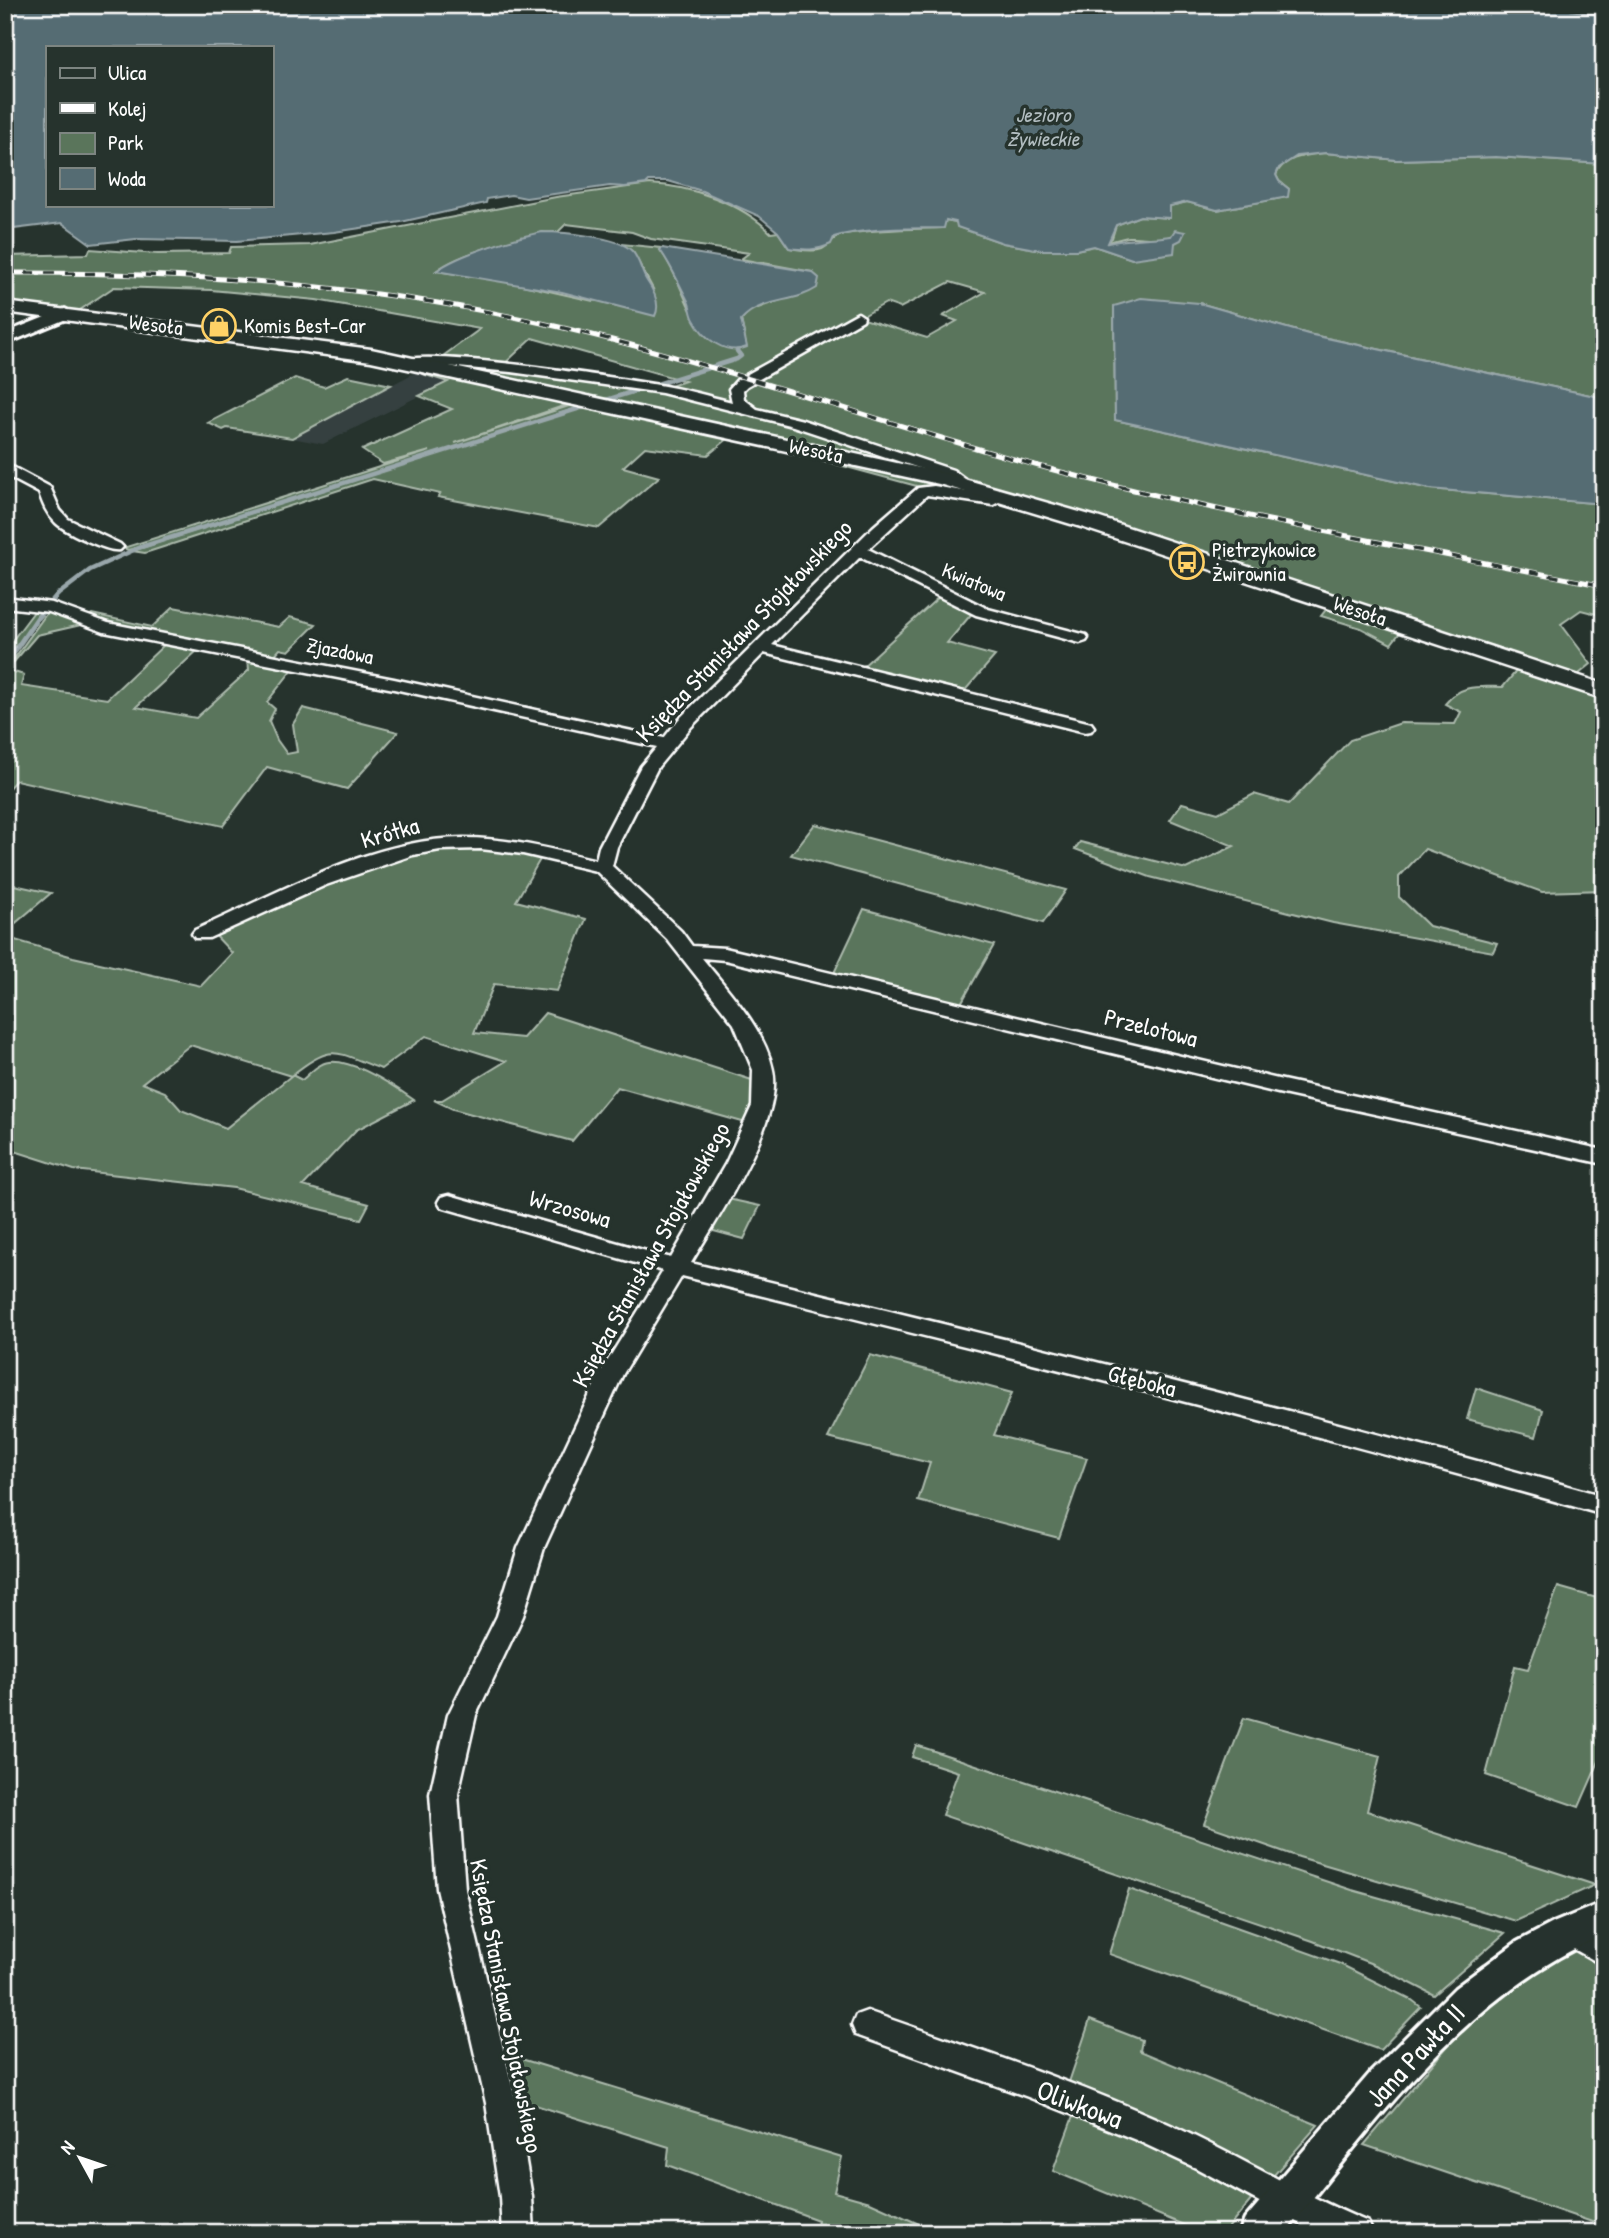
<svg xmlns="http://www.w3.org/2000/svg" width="1609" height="2238" font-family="'Patrick Hand',sans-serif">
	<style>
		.built { fill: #364040 }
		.green { fill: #5a755b; stroke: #acbaad; stroke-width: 2; fill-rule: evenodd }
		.water { fill: #556c73; stroke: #99a7ab; stroke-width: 2; fill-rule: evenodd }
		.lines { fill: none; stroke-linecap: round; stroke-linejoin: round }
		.stream-far1 { stroke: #99a7ab; stroke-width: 4.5 }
		.stream { stroke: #99a7ab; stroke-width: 5 }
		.minor-casing { stroke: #fff; stroke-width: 5 }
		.tertiary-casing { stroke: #fff; stroke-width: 6 }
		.secondary-casing { stroke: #fff; stroke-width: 5 }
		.minor { fill: #26332d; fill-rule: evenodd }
		.tertiary { fill: #26332d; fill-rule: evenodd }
		.secondary { fill: #26332d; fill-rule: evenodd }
		.rail-casing { stroke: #fff; stroke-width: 5 }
		.rail { stroke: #26332d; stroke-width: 3.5; stroke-dasharray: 10; stroke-linecap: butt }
		.labels { text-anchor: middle; stroke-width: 7; stroke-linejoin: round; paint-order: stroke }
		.far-water-label { font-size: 21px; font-style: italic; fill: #b2bdc0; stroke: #26332d }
		.far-street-label { font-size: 21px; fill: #fff; stroke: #26332d }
		.far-poi-label { font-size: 21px; fill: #fff; stroke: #26332d; text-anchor: start }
		.street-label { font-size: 24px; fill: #fff; stroke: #26332d }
		.near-street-label { font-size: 28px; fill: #fff; stroke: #26332d }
	</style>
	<rect width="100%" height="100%" fill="#26332d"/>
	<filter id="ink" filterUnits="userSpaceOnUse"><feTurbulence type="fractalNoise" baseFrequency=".0143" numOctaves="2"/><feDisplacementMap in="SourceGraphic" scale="14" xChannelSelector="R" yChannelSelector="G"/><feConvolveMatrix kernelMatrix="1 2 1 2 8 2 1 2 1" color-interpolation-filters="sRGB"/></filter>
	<g filter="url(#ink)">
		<path class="built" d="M416,372L449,381L323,444L292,438Z"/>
		<g class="green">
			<path d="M1325,153L1397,160L1496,157L1604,164V398L1308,334L1199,303L1114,306L1115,420L1430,489L1604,504V616L1581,610L1561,624L1591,664L1573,679L1004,496L406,362L436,361L480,329L316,300L211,290L114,287L77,312L5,307V256L88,254L90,249L158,254L229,253L231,247L310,245L556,197L650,184C691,186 742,203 771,233L778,232L789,248C799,249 812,253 822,249C831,245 833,236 844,234C877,229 910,229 943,228L945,220L956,222L958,227L1003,243L1042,250H1076L1094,246L1132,259L1175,243V233C1162,243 1144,236 1129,237C1121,238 1113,241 1106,243L1112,238L1116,225L1140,216L1170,218V206L1187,202L1217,210L1287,197L1289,189L1279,181L1276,175C1284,156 1307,155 1325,153ZM566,224L632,232L651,239L749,253L741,259L812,272L784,299L749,311L741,320L745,338L712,340C686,316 682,279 660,250L662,248L622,244L633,252L653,289L593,301L505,281L436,271C457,254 531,232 558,232ZM950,282L985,292L943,316L957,321L927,338L864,319L780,367H773L886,303L900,308ZM532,338L685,381L662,389L501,367Z"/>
			<path d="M433,372L572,403L455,443L575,404L584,406L171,538L128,550L123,548L430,451L383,464L362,450L452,409L419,396L448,382L426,375Z"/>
			<path d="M348,376L391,385L292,438L227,428L223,430L208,423L295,378L324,387Z"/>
			<path d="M588,406L730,437L708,455L645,447L623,467L659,477L599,528L438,497L440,494L373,479L145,553L132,551Z"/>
			<path d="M743,439L991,496L924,488Z"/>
			<path d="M941,595L974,611L947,643L995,656L961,695L860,669Z"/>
			<path d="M1329,606L1402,630L1391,644L1361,628L1321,616Z"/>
			<path d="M173,607L279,627L290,617L316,624L289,651L280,649L272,658L105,625L87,617L92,614L152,627Z"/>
			<path d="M36,609L43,610L5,665V650Z"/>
			<path d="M49,610L80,621L81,625L37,635L7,670L24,675L21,686L107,699L167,642L199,649L136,707L196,718L249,670L248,659L292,670L267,702L275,709L269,721L277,740L287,754L297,752L293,724L303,708L398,732L347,789L267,767L223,826L16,780L5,792V672L6,670Z"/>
			<path d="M1517,670L1604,699V890L1542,892L1425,849L1399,877V897L1429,926L1497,943L1493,952L1333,923L1150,877L1075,849L1080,842L1186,869L1234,846L1170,820L1182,803L1218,813L1254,794L1289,804L1350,740L1401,723L1455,724L1461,712L1445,704C1462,683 1479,687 1503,687Z"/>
			<path d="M815,824L1066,890L1043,923L791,855Z"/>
			<path d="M440,847H493L542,856L516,901L586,919L557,991L494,984L474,1033L523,1038L545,1013L758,1082L757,1101L746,1123L617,1087L572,1141L453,1109L434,1100H442L506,1061L426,1036L381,1069C335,1052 333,1042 292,1075L302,1080C310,1073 319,1063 329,1062C354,1059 394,1086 414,1100L356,1130L303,1186L369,1204L361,1219L234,1188L74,1170L5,1148V937L73,957L201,986L232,953L213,933C287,900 360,864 440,847ZM190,1045L291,1076L226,1128L181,1110L165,1092L142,1083Z"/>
			<path d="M5,883L51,893L5,932Z"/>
			<path d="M864,909L994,945L960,1005L833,975Z"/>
			<path d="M728,1199L760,1206L744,1239L710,1230Z"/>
			<path d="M870,1355L1012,1393L994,1435L1087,1458L1059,1538L918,1501L930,1463L828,1438Z"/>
			<path d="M1476,1388L1543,1410L1536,1437L1467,1419Z"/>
			<path d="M1558,1587L1604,1600V1750L1579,1807L1486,1775L1515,1666L1528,1669Z"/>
			<path d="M1244,1718L1380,1756L1367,1811L1595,1885L1516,1921L1299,1857L1204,1824Z"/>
			<path d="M916,1745L1352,1890L1505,1933L1434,1995L1375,1965L1313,1941L942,1815L958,1772L912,1757Z"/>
			<path d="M1129,1889L1340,1964L1412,2000L1421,2007L1380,2050L1109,1954Z"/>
			<path d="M1575,1941L1604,1958V2226L1364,2145L1485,2002Z"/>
			<path d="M1090,2020L1142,2040L1140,2051L1318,2125L1267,2183L1066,2091Z"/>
			<path d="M505,2054L842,2157L834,2192L870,2202L939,2233H816L818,2220L667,2165L669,2147L513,2098Z"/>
			<path d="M1075,2111L1257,2193L1224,2233H1203L1053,2171Z"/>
		</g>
		<g class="water">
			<path d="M5,5H1569L1571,10L1604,15V164L1496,157L1397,160L1325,153L1297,156L1279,168L1276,175L1279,181L1289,189L1288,197L1217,210L1187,202L1170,206V218L1140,216L1116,225L1108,243C1129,238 1149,239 1171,236L1175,230L1185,232L1181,240L1175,243L1174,253L1132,259L1094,246L1076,250H1041L1003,243L957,227L956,222L946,220L944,228C908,229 869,227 834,237L831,244C817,251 804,250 789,248L778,232L759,216L702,191L668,181H649L646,184L625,187L610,186L526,198L511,195L487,199L486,203L401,222L334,232L237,241L136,239L91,244L62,223L5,230ZM47,47H271V205H47Z"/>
			<path d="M542,232C562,232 618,236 632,251C640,259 641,272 647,281C654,291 661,304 655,316L562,292L436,271C459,254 513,238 542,232Z"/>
			<path d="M662,248L812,272L819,278L817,288C793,304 761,297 741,320L747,347C726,356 704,339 694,320C690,313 691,305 687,299C678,282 671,265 660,250Z"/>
			<path d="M1141,298L1199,303L1308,334L1604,398V504L1430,489L1115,420L1114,306Z"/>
		</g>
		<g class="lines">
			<g class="stream-far1">
				<path d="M600,402L737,359L741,356L737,351"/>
				<path d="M56,596L90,570L138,548L590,405"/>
			</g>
			<path class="stream" d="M5,665L38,617L58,594"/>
			<g class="minor-casing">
				<g id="minor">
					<path d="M858,313L864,317L863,320L747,386L743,390L744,399L757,409L803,420L953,470L973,485L971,488H961L943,476L793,426L662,393L511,372L436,365L406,366L399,362C418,346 623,379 659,385C684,389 708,396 732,402L729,389L737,380Z"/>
					<path d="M5,463L50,487L60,510L68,519L120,544L123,547L120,550C109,553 63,531 55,522C46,513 43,504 39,493L5,475Z"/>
					<path d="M934,486L991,496L1004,492L1011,496L993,505L927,495L868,549L988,609L1086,635L1088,638L1086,641L1080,643L976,615L860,557L772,645L1091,723L1094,727L1091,731L1085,732L764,653L691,727L658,767L617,847L612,866L681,931L692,946L725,948L1278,1079L1604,1150V1164L1278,1093L725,960L702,958C727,989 765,1029 773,1070C784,1120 717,1219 691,1263C996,1336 1301,1411 1604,1496V1515C1298,1428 991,1352 682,1276L623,1374L544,1548L523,1616L476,1715L458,1794L465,1889L516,2103L532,2197L534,2233H502L500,2197L486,2103L437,1889L430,1794L448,1715L497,1616L518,1548L600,1373L663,1271L441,1207L438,1202L441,1197L449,1195L671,1258L726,1163L752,1106L753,1070L734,1024L667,939L596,871L523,854L481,849L440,850L413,855L326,885L209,938H195L192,934L195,930C279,893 369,839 463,838C508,838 552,849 596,860L599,847L641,766L657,747L394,689L104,632L49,612L5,607V597L52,603L108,623L394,679L664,738L679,719L873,527L918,488Z"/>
					<path d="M1568,1918L1604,1937V1966L1558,1940L1553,1931L1558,1922Z"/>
					<path d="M867,2011C966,2046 1066,2078 1162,2121C1232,2152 1297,2193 1368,2222L1373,2233H1317L1196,2168L1136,2140L1028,2097L856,2035L852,2025L856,2015Z"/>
				</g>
			</g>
			<g class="tertiary-casing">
				<g id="tertiary">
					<path d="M65,309L73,314L71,317L5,344V333Z"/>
					<path d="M1604,1902V1935C1467,1993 1376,2121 1285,2233H1239L1245,2219L1372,2071L1455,1988L1517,1942L1553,1923Z"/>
				</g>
			</g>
			<g class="secondary-casing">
				<path id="secondary" d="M5,302L371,349L943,473L1097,517L1604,684V699L1081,527L939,484L371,361L5,312Z"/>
			</g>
			<use href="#minor" class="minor"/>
			<use href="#tertiary" class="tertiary"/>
			<use href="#secondary" class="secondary"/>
			<g class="rail-casing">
				<path id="rail" d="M5,273C181,272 356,283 528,320C710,359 885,426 1065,473C1243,519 1424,550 1604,586"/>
			</g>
			<use href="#rail" class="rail"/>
		</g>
	</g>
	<defs>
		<g id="shop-ring" transform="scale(1.75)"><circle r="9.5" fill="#26332d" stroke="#ffd166" stroke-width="1.5"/><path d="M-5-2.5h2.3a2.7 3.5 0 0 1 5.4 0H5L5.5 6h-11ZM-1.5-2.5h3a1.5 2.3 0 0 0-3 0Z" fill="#ffd166"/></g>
		<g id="bus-ring" transform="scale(1.75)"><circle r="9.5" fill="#26332d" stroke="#ffd166" stroke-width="1.5"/><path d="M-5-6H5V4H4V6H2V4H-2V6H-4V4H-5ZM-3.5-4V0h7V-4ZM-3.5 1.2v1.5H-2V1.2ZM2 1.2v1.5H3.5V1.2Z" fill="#ffd166"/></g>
	</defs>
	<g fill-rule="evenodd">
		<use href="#shop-ring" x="219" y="326"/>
		<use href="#bus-ring" x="1187" y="562"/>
	</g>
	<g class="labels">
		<g class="far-water-label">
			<text x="1043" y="122">Jezioro<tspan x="1043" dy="24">Żywieckie</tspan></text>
		</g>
		<g class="far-street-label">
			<text transform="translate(156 325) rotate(7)" y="7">Wesoła</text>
			<text transform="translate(816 451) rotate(12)" y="7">Wesoła</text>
			<text transform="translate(974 582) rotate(23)" y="7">Kwiatowa</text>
			<text transform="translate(1360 611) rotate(18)" y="7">Wesoła</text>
			<text transform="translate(340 651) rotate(11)" y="7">Zjazdowa</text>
		</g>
		<g class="far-poi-label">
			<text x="244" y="333">Komis Best-Car</text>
			<text x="1212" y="557">Pietrzykowice<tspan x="1212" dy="24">Żwirownia</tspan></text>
		</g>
		<g class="street-label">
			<text transform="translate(744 631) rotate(-46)" y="8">Księdza Stanisława Stojałowskiego</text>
			<text transform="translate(390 833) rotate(-16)" y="8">Krótka</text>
			<text transform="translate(1151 1028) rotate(14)" y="8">Przelotowa</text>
			<text transform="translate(570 1209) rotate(16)" y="8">Wrzosowa</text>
			<text transform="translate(651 1255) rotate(-61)" y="8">Księdza Stanisława Stojałowskiego</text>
			<text transform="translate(1142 1381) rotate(14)" y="8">Głęboka</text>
			<text transform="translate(506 2006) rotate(79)" y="8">Księdza Stanisława Stojałowskiego</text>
		</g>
		<g class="near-street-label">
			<text transform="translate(1415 2055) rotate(-47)" y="10">Jana Pawła II</text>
			<text transform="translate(1080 2104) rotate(21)" y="10">Oliwkowa</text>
		</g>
	</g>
	<rect width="1609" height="2238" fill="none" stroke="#26332d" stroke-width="28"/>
	<rect x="14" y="14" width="1581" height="2210" fill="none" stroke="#fff" stroke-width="2.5" filter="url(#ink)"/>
	<rect x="46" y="46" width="228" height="161" fill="#26332d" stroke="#7d8581" stroke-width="2"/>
	<rect x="60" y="68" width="35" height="10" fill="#26332d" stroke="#7d8581" stroke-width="2"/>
	<text x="108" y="80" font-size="21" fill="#ffffff">Ulica</text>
	<rect x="60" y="103" width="35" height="10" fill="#ffffff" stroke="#7d8581" stroke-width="2"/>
	<text x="108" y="116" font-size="21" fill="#ffffff">Kolej</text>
	<rect x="60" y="133" width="35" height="21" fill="#5a755b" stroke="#7d8581" stroke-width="2"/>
	<text x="108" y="150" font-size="21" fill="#ffffff">Park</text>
	<rect x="60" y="168" width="35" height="21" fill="#556c73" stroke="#7d8581" stroke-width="2"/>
	<text x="108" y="186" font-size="21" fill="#ffffff">Woda</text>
	<g transform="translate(80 2158) rotate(310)" stroke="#26332d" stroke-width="5" paint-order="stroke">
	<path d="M0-5L12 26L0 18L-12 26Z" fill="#ffffff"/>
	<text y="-10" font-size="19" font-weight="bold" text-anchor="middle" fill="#ffffff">N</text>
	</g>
</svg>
